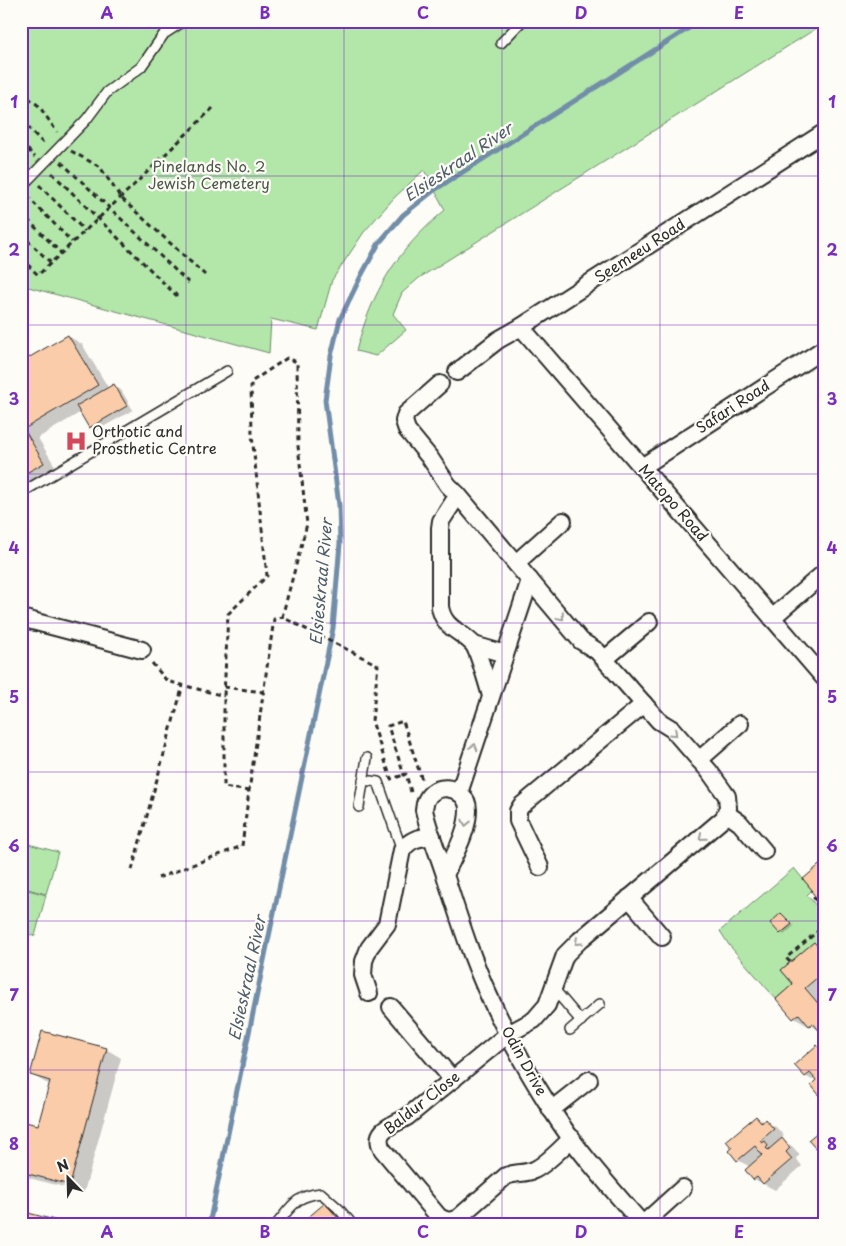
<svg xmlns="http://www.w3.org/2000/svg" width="846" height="1246" font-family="'Playpen Sans',sans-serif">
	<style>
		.green { fill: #b2e7a9; stroke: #6e896a }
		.shadow { fill: #0003 }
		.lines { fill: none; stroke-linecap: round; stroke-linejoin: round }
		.stream { stroke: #718da8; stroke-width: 5 }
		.building { fill: #facca9; stroke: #2b2b2b }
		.service-casing { stroke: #2b2b2b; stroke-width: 12 }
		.minor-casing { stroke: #2b2b2b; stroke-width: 20 }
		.path { stroke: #2b2b2b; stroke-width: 3; stroke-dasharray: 5 4; stroke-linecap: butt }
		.service { stroke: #fdfcf7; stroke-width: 9 }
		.minor { stroke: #fdfcf7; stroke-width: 16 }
		.oneway { stroke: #9e9e9b }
		.grid { fill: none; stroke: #7b2cbf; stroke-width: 1; stroke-opacity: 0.55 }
		.labels { text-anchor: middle; stroke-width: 4.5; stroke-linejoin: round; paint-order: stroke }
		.park-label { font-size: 15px; fill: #4d5a4a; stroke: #fdfcf7 }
		.street-label { font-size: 15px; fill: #2b2b2b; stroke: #fdfcf7 }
		.poi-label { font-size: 15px; fill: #2b2b2b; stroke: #fdfcf7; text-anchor: start }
		.water-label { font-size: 16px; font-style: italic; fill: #4e5c69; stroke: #fdfcf7 }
		.neatline { fill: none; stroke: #7b2cbf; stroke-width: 2 }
		.grid-label { font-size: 16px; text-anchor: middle; font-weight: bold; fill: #7b2cbf }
	</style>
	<rect width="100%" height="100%" fill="#fdfcf7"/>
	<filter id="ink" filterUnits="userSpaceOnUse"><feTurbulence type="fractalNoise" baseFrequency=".02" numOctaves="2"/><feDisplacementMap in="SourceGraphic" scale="10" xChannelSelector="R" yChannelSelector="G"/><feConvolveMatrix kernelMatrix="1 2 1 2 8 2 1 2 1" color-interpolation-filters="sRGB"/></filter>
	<g filter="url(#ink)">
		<g class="green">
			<path d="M21,21H825V23L419,278L402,293L393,314L406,330L376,356L356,351C373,289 396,252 445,210L424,170L394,198L364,232L332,280L318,330L271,319L269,353L21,285Z"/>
			<path d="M21,842L58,852L46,894L21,887Z"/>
			<path d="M794,868L812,890L807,895L825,916V954L814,942L781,970L793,984L776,999L729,945L720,931Z"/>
			<path d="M21,888L46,895L35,936L21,932Z"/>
		</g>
		<g class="shadow">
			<path d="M21,309L28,321L21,325Z"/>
			<path d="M68,336L82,344L109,389L114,386L121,390L133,410L96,431L89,427L81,412L38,438L58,471L25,490L21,488V364Z"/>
			<path d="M781,914L794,926L784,935L771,923Z"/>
			<path d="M814,943L825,949V991L818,996L825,1004V1033L809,1025L808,1026L794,1018L795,984Z"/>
			<path d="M817,1046L825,1052V1100L818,1080L816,1077L812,1080L805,1076Z"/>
			<path d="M106,1049L121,1058L84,1192L21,1176V1122L39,1127L50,1084L46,1083L32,1075Z"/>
			<path d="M756,1117L776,1127L784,1136L780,1139L792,1146L800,1155L796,1158L802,1166L775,1190L754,1179L746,1170L750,1167L738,1160L730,1151Z"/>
			<path d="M325,1204L339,1213L350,1225H301Z"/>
		</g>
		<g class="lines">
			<path class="stream" d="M209,1225L333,628L340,543L339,505L325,400L331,356L340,319L361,276L379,243L403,215L433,191L700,21"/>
		</g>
		<g class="building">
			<path d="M68,335L98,385L24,429L44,463L21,476V362Z"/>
			<path d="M114,384L127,406L89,428L76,406Z"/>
			<path d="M825,860V905L822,901L820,902L811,891L812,890L803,879Z"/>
			<path d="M781,913L792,924L780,934L770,923Z"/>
			<path d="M814,942L825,954V971L805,988L822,1008L825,1006V1029L821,1033L813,1023L809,1026L799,1014L793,1019L776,999L793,984L781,970Z"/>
			<path d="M42,1031L107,1048L70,1185L21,1172V1121L38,1125L50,1081L30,1075Z"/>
			<path d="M817,1045L825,1054V1058L820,1062L823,1065H825V1100L824,1101L811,1085L816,1080L810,1073L805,1077L794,1065Z"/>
			<path d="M756,1116L762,1123L765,1119L774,1129L760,1141L762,1143L765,1141L768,1146L766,1148L768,1150L782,1138L790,1148L786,1152L792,1159L763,1184L757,1177L753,1180L745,1170L762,1155L755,1146L737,1161L729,1151L732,1148L726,1141Z"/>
			<path d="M825,1126V1159L808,1140Z"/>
			<path d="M325,1203L344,1225H299Z"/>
			<path d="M21,1211L58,1221L57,1225H21Z"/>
		</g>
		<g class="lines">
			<g class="service-casing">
				<g id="service">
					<path d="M501,43L522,21"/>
					<path d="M21,187L86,120L107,92L141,67L164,34L184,21"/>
					<path d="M21,493L227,371"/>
					<path d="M363,780L378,782L402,850"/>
					<path d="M359,807L367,758"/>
					<path d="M553,988L581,1021"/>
					<path d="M570,1030L600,1004"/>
					<path d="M276,1225C292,1206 295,1196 321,1193L338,1208L353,1225"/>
				</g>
			</g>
			<g class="minor-casing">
				<g id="minor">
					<path d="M521,327L825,679"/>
					<path d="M457,372L498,340L521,327L825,132"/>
					<path d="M440,384L406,414L404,421L407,430L430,458L448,485L458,495L581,641L597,651L659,721L672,729L709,771L724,792L727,796L728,808L724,818L580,940L565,955L547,1005L534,1020L508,1034L407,1117C394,1125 372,1129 382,1149L439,1217C446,1221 450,1222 458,1218L506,1176C515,1172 525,1174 534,1170C544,1166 563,1147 572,1138"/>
					<path d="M642,467L825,348"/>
					<path d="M458,495L441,521L440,528V607C444,629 460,630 473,644C478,650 488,686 491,696"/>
					<path d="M516,563L563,521"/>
					<path d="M21,618L142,650"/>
					<path d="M772,618L825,572"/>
					<path d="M474,645L505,654"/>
					<path d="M605,659L649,622"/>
					<path d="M699,760L740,724"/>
					<path d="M459,793L530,580"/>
					<path d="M726,813L740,823L764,851"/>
					<path d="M540,867L518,821V811L521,806L644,704"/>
					<path d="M445,875C454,855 468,832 468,810C468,784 426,778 424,810C429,832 438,853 445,875C458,915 471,957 489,996C507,1035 528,1073 551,1109C577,1151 611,1188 643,1225"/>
					<path d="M629,898L662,937"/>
					<path d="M369,993L363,975L364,961L369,948L387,924L402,850C411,839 417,838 432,836"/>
					<path d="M391,1007L453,1080"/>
					<path d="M551,1110L589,1080"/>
					<path d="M642,1225L683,1188"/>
				</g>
			</g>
			<g class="path">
				<path d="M21,92L39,106L57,132"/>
				<path d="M21,120L45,145"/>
				<path d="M21,143L35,157"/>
				<path d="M71,151L100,167L121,198L205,275"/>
				<path d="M61,162L191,285"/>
				<path d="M52,173L177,296"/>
				<path d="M39,185L85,231"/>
				<path d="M27,196L72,242"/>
				<path d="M21,213L61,253"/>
				<path d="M21,234L51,263"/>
				<path d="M21,258L38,275L135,184L213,108"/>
				<path d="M152,663L167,681L224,696"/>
				<path d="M224,687L263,692"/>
				<path d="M249,791L224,787V696L228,614L267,576L252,435L251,382L287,358L297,362L298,446L307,524L282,617"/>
				<path d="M411,792L406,774L404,775L388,726L403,721L422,780"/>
				<path d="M132,870L183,685"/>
				<path d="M158,878L242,846L249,791L274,619L282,617L378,665L372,721L391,779L404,775"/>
				<path d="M815,897L814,898L825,911"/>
				<path d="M790,962L786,958L825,925"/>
				<path d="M825,1037L821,1041L825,1046"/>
			</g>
			<use href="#service" class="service"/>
			<use href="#minor" class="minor"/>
		</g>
		<defs><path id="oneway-chevron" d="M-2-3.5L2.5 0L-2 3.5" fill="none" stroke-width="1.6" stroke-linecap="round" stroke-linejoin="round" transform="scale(1.25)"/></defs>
		<g class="oneway">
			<use href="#oneway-chevron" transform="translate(561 617) rotate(50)"/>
			<use href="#oneway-chevron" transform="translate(674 733) rotate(44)"/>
			<use href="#oneway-chevron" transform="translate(474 747) rotate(-72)"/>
			<use href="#oneway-chevron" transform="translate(466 823) rotate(102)"/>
			<use href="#oneway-chevron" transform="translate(702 837) rotate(140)"/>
			<use href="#oneway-chevron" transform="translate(578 942) rotate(138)"/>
		</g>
	</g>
	<path class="grid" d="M186,21V1225M344,21V1225M502,21V1225M660,21V1225M21,176H825M21,325H825M21,474H825M21,623H825M21,772H825M21,921H825M21,1070H825"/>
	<defs>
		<g id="hospital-bare" transform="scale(1.725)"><path d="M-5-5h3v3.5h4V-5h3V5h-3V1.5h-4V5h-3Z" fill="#d1495b" stroke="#fdfcf7" stroke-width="2.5" paint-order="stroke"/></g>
	</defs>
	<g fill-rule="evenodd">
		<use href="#hospital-bare" x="76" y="441"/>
	</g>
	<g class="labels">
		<g class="park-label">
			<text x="209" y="172">Pinelands No. 2<tspan x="209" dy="17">Jewish Cemetery</tspan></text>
		</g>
		<g class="street-label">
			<text transform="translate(640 251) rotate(-33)" y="5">Seemeeu Road</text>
			<text transform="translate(733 407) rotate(-33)" y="5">Safari Road</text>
			<text transform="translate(673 503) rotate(49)" y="5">Matopo Road</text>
			<text transform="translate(524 1061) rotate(61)" y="5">Odin Drive</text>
			<text transform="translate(422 1103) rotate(-38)" y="5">Baldur Close</text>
		</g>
		<g class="poi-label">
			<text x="92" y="437">Orthotic and<tspan x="92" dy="17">Prosthetic Centre</tspan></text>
		</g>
		<g class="water-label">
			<text transform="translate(458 162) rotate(-34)" y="6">Elsieskraal River</text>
			<text transform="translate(321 582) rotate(-85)" y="6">Elsieskraal River</text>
			<text transform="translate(247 978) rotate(-78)" y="6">Elsieskraal River</text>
		</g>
	</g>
	<rect width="846" height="1246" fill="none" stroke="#fdfcf7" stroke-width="55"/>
	<g transform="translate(68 1178) rotate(337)" stroke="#fdfcf7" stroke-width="4" paint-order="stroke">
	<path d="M0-4L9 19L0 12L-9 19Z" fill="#2b2b2b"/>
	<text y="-8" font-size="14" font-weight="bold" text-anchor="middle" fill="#2b2b2b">N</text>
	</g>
	<rect x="28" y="28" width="790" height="1190" class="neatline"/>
	<g class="grid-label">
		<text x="107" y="19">A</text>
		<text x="265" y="19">B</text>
		<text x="423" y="19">C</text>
		<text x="581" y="19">D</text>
		<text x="739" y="19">E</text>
		<text x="14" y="108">1</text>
		<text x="832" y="108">1</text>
		<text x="14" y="256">2</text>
		<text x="832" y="256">2</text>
		<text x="14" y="405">3</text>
		<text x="832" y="405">3</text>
		<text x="14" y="554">4</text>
		<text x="832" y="554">4</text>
		<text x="14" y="703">5</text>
		<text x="832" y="703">5</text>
		<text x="14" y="852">6</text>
		<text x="832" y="852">6</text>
		<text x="14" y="1001">7</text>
		<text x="832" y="1001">7</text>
		<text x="14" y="1150">8</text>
		<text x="832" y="1150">8</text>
		<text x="107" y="1238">A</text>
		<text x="265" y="1238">B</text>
		<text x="423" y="1238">C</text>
		<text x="581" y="1238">D</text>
		<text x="739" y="1238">E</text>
	</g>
</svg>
